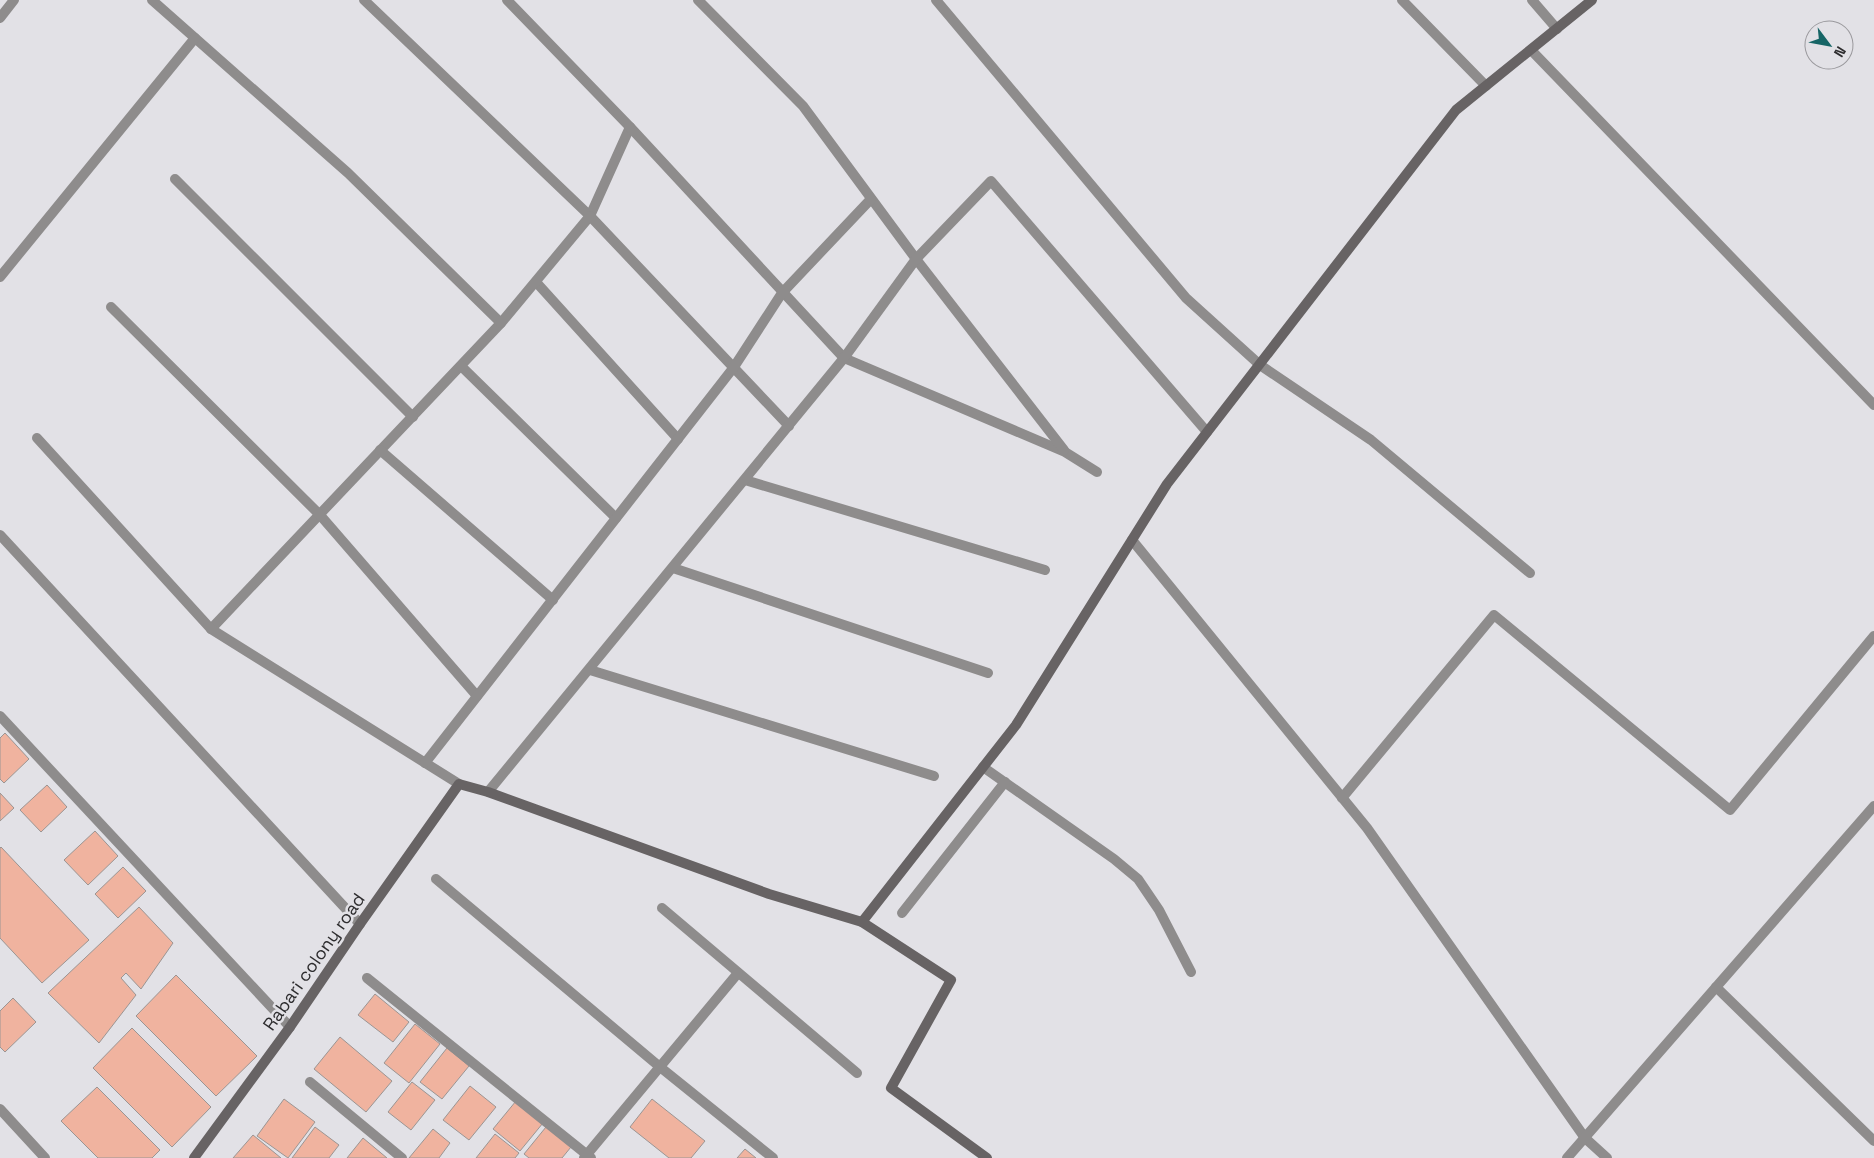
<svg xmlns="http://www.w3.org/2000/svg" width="1874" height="1158" font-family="'Space Grotesk',sans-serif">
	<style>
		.building { fill: #f0b39f; stroke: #9b9593 }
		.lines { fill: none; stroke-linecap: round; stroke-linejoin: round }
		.lane { stroke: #8e8c8c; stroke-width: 10 }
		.street { stroke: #8e8c8c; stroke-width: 10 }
		.secondary { stroke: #676364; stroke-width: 10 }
		.labels { text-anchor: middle; stroke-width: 5; stroke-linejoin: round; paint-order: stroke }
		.street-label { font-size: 18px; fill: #2e2d2f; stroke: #e2e1e6 }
	</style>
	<rect width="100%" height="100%" fill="#e2e1e6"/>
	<g class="building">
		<path d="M5,733L29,759L4,783L0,779V738Z"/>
		<path d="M47,785L67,807L41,832L20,810Z"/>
		<path d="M0,793L14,808L0,821Z"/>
		<path d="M95,831L118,856L88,885L64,860Z"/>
		<path d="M1,847L89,940L42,983L0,938V848Z"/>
		<path d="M123,867L146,891L118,918L95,894Z"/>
		<path d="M139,907L173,943L141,989L126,973L121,978L136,995L99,1043L48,993Z"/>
		<path d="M176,975L257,1056L216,1096L136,1016Z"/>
		<path d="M375,994L409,1022L393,1042L358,1015Z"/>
		<path d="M13,998L36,1022L5,1052L0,1047V1011Z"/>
		<path d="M415,1024L440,1044L409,1083L384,1063Z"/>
		<path d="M132,1028L211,1107L172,1147L93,1068Z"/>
		<path d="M340,1037L392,1081L366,1112L314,1069Z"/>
		<path d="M447,1048L469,1066L442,1099L420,1082Z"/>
		<path d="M412,1082L435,1100L411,1130L388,1112Z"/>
		<path d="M470,1086L496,1107L469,1140L443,1120Z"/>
		<path d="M97,1087L160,1150L152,1158H98L61,1121Z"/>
		<path d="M284,1099L315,1122L288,1158L257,1136Z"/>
		<path d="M652,1099L705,1141L691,1158H669L630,1127Z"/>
		<path d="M516,1101L543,1123L520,1151L493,1129Z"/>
		<path d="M315,1127L339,1145L329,1158H292Z"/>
		<path d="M546,1127L571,1147L562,1158H529L524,1154Z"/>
		<path d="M433,1129L450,1143L439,1158H409Z"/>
		<path d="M495,1134L519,1153L515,1158H476Z"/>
		<path d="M253,1135L281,1158H233Z"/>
		<path d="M363,1138L387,1158H347Z"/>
		<path d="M745,1149L756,1158H737Z"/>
	</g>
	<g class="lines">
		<g class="lane">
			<path d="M983,767L1114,859L1138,879L1159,910L1191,972"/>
			<path d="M902,913L1005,782"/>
		</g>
		<g class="street">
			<path d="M152,0L348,173L501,323L211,629"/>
			<path d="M364,0L590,216L630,127"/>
			<path d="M507,0L630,127L844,358L1065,452L1097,472"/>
			<path d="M698,0L803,106L916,259L1064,450"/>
			<path d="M936,0L1186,298L1260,365L1371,440L1530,573"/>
			<path d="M1402,0L1486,86"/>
			<path d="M1532,0L1557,29"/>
			<path d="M0,18L14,0"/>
			<path d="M1531,50L1874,405"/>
			<path d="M175,179L413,417"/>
			<path d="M0,277L195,38"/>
			<path d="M536,282L678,439"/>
			<path d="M111,307L320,515L477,696"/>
			<path d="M501,323L590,216L789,426"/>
			<path d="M461,366L616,518"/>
			<path d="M37,438L211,629L459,784"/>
			<path d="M380,450L553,600"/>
			<path d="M745,480L1045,570"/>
			<path d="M0,535L360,924"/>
			<path d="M1132,540L1367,828L1585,1138L1607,1158"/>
			<path d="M673,568L988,673"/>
			<path d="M590,670L934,776"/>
			<path d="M0,716L290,1027"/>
			<path d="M425,763L734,367L782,293L871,199"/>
			<path d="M488,792L844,358L916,259L991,181L1207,432"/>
			<path d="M1342,798L1494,615L1730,810L1874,636"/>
			<path d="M436,879L660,1067L773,1158"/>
			<path d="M662,908L857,1073"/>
			<path d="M367,978L591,1158"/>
			<path d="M1716,987L1874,1141"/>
			<path d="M310,1082L402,1158"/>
			<path d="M0,1109L45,1158"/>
			<path d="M584,1158L738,973"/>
			<path d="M1567,1158L1874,806"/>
		</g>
		<g class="secondary">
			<path d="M862,922L1016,725L1167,484L1456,110L1592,0"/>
			<path d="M194,1158L290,1027L360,924L459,784L488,792L769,894L862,922L951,980L891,1088L987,1158"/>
		</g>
	</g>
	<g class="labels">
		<g class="street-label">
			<text transform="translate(314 962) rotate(-55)" y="6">Rabari colony road</text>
		</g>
	</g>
	<g transform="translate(1829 45) rotate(122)"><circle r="24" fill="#e2e1e6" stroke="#9a999d"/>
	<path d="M0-4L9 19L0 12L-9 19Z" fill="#166566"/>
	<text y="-8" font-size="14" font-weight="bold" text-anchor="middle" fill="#2e2d2f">N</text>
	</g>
</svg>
